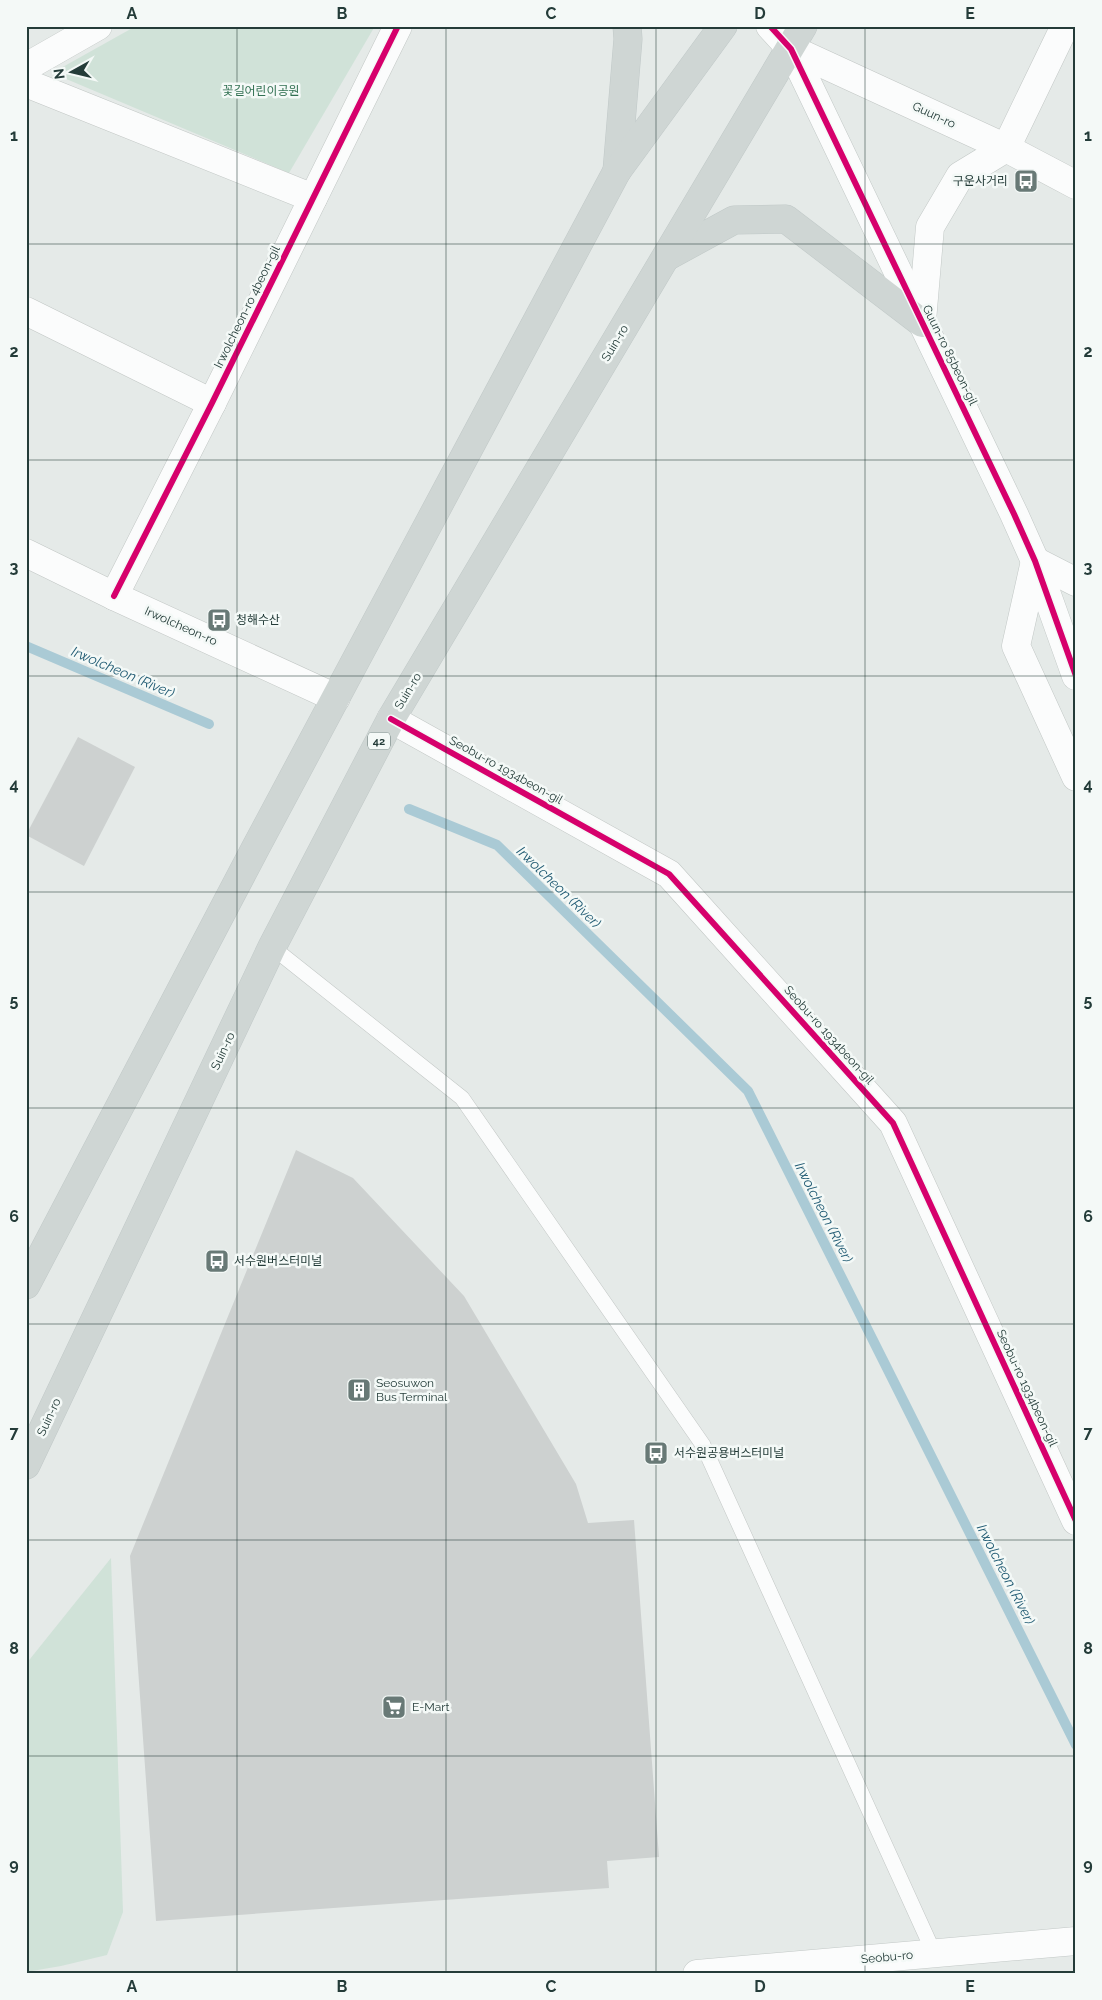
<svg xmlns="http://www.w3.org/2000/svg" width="1102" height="2000" font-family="Raleway,'Noto Sans KR',sans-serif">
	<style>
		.green { fill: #d0e2d8 }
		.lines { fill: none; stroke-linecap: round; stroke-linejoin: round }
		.stream { stroke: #aacad5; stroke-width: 10 }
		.building { fill: #cdd1d0 }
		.lane-casing { stroke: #c2c7c5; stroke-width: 16 }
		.street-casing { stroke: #c2c7c5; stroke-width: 29 }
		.secondary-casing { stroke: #c2c8c6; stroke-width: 29 }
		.primary-casing { stroke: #c1c9c8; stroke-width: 29 }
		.lane { stroke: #fbfcfc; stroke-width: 15 }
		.street { stroke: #fbfcfc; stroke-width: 28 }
		.secondary { stroke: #fbfcfc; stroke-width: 28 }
		.primary { stroke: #cfd6d4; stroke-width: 28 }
		.cycleway-casing { stroke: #f4f9f7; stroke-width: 9 }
		.cycleway { stroke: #d6006c; stroke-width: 6 }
		.grid { fill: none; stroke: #243c39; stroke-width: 1; stroke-opacity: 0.55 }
		.labels { text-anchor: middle; stroke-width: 5; stroke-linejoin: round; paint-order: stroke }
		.shield { fill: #f4f9f7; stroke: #627572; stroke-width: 1 }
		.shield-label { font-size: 11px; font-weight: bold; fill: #243c39 }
		.park-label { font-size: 12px; fill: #317052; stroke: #f4f9f7 }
		.street-label { font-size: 12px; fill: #243c39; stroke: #f4f9f7 }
		.poi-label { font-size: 12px; fill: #243c39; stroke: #f4f9f7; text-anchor: start }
		.water-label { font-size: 14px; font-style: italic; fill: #225c74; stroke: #f4f9f7 }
		.neatline { fill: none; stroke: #243c39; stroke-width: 2 }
		.grid-label { font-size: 16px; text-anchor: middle; font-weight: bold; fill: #243c39 }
	</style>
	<rect width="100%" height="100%" fill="#e5eae8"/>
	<g class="green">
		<path d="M136,26H375L289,173L52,73Z"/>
		<path d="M111,1558L123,1912L107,1955L61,1966L26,1972V1664Z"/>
	</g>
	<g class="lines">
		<g class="stream">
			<path d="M26,646L209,724"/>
			<path d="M409,809L497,845L748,1091L1076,1745"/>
		</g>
	</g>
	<g class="building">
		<path d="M78,737L135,767L84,866L26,835Z"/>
		<path d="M296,1150L353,1178L464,1296L576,1484L588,1523L634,1520L659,1857L607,1861L609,1888L156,1921L130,1556Z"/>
	</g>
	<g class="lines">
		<g class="lane-casing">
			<path id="lane" d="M272,947L462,1098L703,1445L934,1953"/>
		</g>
		<g class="street-casing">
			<g id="street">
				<path d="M791,49L1006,148L1076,185"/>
				<path d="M26,67L98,26"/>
				<path d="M26,83L313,198"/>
				<path d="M1006,148L1065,26"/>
				<path d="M26,311L212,403"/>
				<path d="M26,553L114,596L336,698"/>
				<path d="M114,596L212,403L398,26"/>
				<path d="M391,719L669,874L893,1123L1076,1521"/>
			</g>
		</g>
		<g class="secondary-casing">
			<g id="secondary">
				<path d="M770,26L791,49L1014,514L1035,561L1076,676"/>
				<path d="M922,321L930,227L960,176L1006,148"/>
				<path d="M1035,561L1016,646L1076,777"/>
				<path d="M1035,561L1076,582"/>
				<path d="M697,1974L1076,1941"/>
			</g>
		</g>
		<g class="primary-casing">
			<g id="primary">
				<path d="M617,171L628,39L627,26"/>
				<path d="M668,256L734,220L786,219L922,323"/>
				<path d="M26,1285L256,847L617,171L723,26"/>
				<path d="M26,1465L272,947L391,719L803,26"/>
			</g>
		</g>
		<use href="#lane" class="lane"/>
		<use href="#street" class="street"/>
		<use href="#secondary" class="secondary"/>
		<use href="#primary" class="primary"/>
		<g class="cycleway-casing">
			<g id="cycleway">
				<path d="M770,26L791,49L1014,514L1035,561L1076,676"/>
				<path d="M114,596L212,403L398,26"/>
				<path d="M391,719L669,874L893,1123L1076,1521"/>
			</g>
		</g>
		<use href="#cycleway" class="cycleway"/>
	</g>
	<path class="grid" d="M237,26V1974M446,26V1974M656,26V1974M865,26V1974M26,244H1076M26,460H1076M26,676H1076M26,892H1076M26,1108H1076M26,1324H1076M26,1540H1076M26,1756H1076"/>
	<defs>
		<g id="bus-square" transform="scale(1.25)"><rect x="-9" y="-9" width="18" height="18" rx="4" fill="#687976" stroke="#f4f9f7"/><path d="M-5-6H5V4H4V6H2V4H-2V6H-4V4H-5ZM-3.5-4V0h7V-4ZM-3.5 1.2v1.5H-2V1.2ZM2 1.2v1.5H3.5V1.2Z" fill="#fff"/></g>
		<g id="building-square" transform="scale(1.25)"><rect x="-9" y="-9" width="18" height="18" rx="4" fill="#687976" stroke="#f4f9f7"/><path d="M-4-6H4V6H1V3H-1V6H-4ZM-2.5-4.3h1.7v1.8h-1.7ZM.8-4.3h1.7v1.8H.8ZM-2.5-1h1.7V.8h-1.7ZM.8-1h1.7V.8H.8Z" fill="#fff"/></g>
		<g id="supermarket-square" transform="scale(1.25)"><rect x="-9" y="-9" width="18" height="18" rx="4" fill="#687976" stroke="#f4f9f7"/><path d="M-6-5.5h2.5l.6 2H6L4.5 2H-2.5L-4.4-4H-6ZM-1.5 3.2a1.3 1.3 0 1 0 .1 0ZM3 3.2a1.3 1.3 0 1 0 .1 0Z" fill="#fff"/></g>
	</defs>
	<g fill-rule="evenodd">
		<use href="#bus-square" x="1026" y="181"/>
		<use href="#bus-square" x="219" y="620"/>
		<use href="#bus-square" x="217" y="1261"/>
		<use href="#building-square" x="359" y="1390"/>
		<use href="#bus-square" x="656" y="1453"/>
		<use href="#supermarket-square" x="394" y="1707"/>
	</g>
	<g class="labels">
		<rect class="shield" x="368" y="732.5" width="22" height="17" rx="4"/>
		<g class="shield-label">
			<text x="379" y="745">42</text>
		</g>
		<g class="park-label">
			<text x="261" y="95">꽃길어린이공원</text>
		</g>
		<g class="street-label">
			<text transform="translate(934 115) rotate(25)" y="4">Guun-ro</text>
			<text transform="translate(247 307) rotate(-64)" y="4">Irwolcheon-ro 4beon-gil</text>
			<text transform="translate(615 343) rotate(-59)" y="4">Suin-ro</text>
			<text transform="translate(950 355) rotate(64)" y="4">Guun-ro 85beon-gil</text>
			<text transform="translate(181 626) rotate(24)" y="4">Irwolcheon-ro</text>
			<text transform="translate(408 691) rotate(-59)" y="4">Suin-ro</text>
			<text transform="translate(506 770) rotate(29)" y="4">Seobu-ro 1934beon-gil</text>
			<text transform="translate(829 1035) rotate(48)" y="4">Seobu-ro 1934beon-gil</text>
			<text transform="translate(223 1051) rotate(-65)" y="4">Suin-ro</text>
			<text transform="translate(1027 1388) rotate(65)" y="4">Seobu-ro 1934beon-gil</text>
			<text transform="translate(49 1417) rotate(-65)" y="4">Suin-ro</text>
			<text transform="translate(887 1957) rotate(-5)" y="4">Seobu-ro</text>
		</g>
		<g class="poi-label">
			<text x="1008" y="185" text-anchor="end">구운사거리</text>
			<text x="236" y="624">청해수산</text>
			<text x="234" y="1265">서수원버스터미널</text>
			<text x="376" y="1387">Seosuwon<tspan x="376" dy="14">Bus Terminal</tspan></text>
			<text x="674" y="1457">서수원공용버스터미널</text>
			<text x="412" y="1711">E-Mart</text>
		</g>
		<g class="water-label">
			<text transform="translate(123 672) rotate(23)" y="5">Irwolcheon (River)</text>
			<text transform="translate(559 887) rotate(44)" y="5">Irwolcheon (River)</text>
			<text transform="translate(824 1212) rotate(63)" y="5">Irwolcheon (River)</text>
			<text transform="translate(1006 1574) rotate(63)" y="5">Irwolcheon (River)</text>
		</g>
	</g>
	<rect width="1102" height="2000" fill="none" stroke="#f4f9f7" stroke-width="55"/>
	<g transform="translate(72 72) rotate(262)" stroke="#f4f9f7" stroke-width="4" paint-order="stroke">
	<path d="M0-4L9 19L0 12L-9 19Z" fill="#243c39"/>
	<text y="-8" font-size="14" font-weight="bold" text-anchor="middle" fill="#243c39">N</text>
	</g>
	<rect x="28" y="28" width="1046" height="1944" class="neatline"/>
	<g class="grid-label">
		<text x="132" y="19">A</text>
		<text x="342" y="19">B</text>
		<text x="551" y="19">C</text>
		<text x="760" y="19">D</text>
		<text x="970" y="19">E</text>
		<text x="14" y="141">1</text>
		<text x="1088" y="141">1</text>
		<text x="14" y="357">2</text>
		<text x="1088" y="357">2</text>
		<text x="14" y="573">3</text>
		<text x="1088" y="573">3</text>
		<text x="14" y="790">4</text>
		<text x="1088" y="790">4</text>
		<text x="14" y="1006">5</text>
		<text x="1088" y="1006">5</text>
		<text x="14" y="1222">6</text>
		<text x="1088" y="1222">6</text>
		<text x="14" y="1438">7</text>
		<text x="1088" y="1438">7</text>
		<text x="14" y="1654">8</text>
		<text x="1088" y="1654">8</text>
		<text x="14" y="1870">9</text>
		<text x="1088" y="1870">9</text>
		<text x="132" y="1992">A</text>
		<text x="342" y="1992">B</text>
		<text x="551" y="1992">C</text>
		<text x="760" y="1992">D</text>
		<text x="970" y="1992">E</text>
	</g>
</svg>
